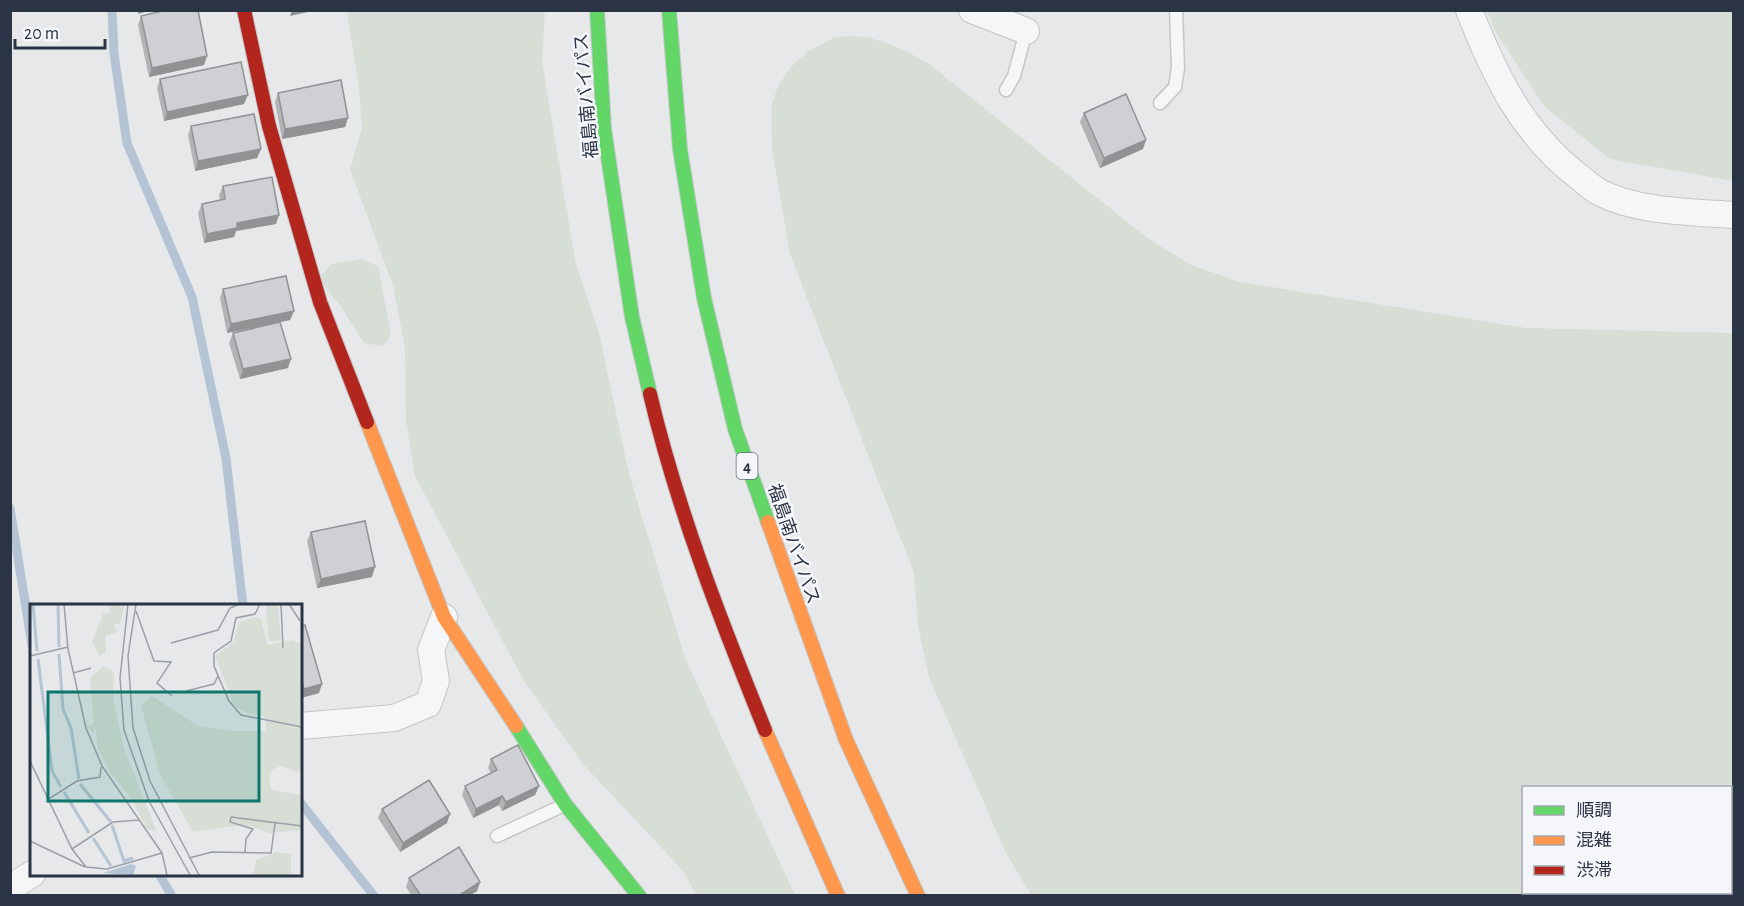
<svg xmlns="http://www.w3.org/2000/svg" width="1744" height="906" font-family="'Alegreya Sans','Noto Sans JP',sans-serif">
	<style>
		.green { fill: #d6ded6; fill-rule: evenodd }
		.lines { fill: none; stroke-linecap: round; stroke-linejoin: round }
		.stream { stroke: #b4c4d5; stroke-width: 9 }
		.lane-casing { stroke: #c4c6c8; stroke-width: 15 }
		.street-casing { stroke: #c4c6c8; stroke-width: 28 }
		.fast-casing { stroke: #c4c6c8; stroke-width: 16 }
		.slow-casing { stroke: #c4c6c8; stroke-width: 16 }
		.jam-casing { stroke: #c4c6c8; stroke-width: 16 }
		.lane { stroke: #f5f6f7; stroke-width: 12 }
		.street { stroke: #f5f6f7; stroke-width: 26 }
		.fast { stroke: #63d668; stroke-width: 14 }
		.slow { stroke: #ff974d; stroke-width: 14 }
		.jam { stroke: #b3261e; stroke-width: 14 }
		.wall { fill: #b1b3b5 }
		.shaded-wall { fill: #909294 }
		.building { fill: #ced0d3; stroke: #909294; stroke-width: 1.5 }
		.labels { text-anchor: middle; stroke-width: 5; stroke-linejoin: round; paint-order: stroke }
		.shield { fill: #f4f6f9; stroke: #676e7b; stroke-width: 1.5 }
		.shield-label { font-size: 16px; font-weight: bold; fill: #2b3445 }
		.street-label { font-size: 18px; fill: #2b3445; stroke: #f4f6f9 }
		.inset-river { fill: none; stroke: #b4c4d5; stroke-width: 3 }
		.inset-road { fill: none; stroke: #9ba0a8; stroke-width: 1.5 }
		.view { fill: #0f766e; fill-opacity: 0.15; stroke: #0f766e; stroke-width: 3 }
		.inset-edge { fill: none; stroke: #2b3445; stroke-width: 3 }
	</style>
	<rect width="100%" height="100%" fill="#e6e8ea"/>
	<g class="green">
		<path d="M347,11H545L542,61L567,212L576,264L599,333L629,474L685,658L795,895H696L684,872L583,764L524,681L415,476L406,422L405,348L393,286L350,169L362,129L359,89Z"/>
		<path d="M1487,11H1733V181L1610,159L1544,106L1495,31Z"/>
		<path d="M848,36C879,36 903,49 929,64L1146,237L1191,265L1240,282L1526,328L1733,333V895H1031L1005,851L929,677L918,626L914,573L790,254L772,148L771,107L778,86L791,67L807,52L834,38ZM1524,788H1730V892H1524Z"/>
		<path d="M360,259L378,266L391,335L383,346L364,343L341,307L319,279L331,264Z"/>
	</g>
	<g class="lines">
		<g class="stream">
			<path d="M112,10L114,54L127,143L192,297L226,458L243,606"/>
			<path d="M10,508L32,645"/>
			<path d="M300,802L374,896"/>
			<path d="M159,874L172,896"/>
		</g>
		<g class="lane-casing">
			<g id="lane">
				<path d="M1006,90L1014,76L1026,31"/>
				<path d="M1160,103L1175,87L1178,68L1176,10"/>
				<path d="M497,836L564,805"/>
			</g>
		</g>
		<g class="street-casing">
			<g id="street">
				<path d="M972,10L1026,31"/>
				<path d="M1469,10C1494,74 1522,133 1578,176C1584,181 1592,188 1599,192C1637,212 1692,212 1734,215"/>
				<path d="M300,726L394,718L428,704L436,681L431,650L444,617"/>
				<path d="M10,888L32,874"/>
			</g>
		</g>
		<g class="fast-casing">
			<g id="fast">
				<path d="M597,10L604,129L632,317L650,394"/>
				<path d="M669,10L680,149L704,298L735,429L768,522"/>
				<path d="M516,726L565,804L639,896"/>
			</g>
		</g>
		<g class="slow-casing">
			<g id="slow">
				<path d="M367,422L444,617L516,726"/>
				<path d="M768,522L846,740L918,896"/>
				<path d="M765,730L838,896"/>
			</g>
		</g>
		<g class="jam-casing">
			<g id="jam">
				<path d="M244,10L269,126L320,302L367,422"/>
				<path d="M650,394C677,509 721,621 765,730"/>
			</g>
		</g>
		<use href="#lane" class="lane"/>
		<use href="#street" class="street"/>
		<use href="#fast" class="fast"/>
		<use href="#slow" class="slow"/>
		<use href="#jam" class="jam"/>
	</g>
	<g class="wall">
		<path d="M141,16L204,65L149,77L138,25Z"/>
		<path d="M160,79L244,104L164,121L157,88Z"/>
		<path d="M278,93L348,118L345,127L282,139L275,102Z"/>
		<path d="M1084,113L1143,149L1100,168L1080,122Z"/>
		<path d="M191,126L261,149L257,158L195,171L188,135Z"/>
		<path d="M223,186L276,224L236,231L234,237L204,243L198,213L202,204L220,200L219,195Z"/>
		<path d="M223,289L294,311L290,320L227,333L220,298Z"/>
		<path d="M233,333L288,368L240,379L229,343Z"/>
		<path d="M311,532L372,577L317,588L307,541Z"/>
		<path d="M300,627L319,693L301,698L300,696Z"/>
		<path d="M491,759L539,786L535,795L502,811L499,805L473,818L462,795L465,786L491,773L488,768Z"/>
		<path d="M382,809L447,823L400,852L378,818Z"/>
		<path d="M409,878L480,882L477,891L469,896H412L406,887Z"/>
	</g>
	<g class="shaded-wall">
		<path d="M139,10H152L138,14Z"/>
		<path d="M292,10H317L290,16Z"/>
		<path d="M207,56L204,65L149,77L152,68Z"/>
		<path d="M248,95L244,104L164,121L167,112Z"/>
		<path d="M348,118L345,127L282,139L285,129Z"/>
		<path d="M1146,140L1143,149L1100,168L1104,158Z"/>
		<path d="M261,149L257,158L195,171L198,161Z"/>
		<path d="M279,215L276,224L236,231L234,237L204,243L207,234L237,223Z"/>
		<path d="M294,311L290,320L227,333L231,324Z"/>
		<path d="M291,359L288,368L240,379L243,369Z"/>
		<path d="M375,567L372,577L317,588L321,579Z"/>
		<path d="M322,684L319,693L301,698L304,689Z"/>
		<path d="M539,786L535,795L502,811L506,802Z"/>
		<path d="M502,796L499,805L473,818L476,809Z"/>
		<path d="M450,814L447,823L400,852L403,843Z"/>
		<path d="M480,882L477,891L469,896H458Z"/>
	</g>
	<g class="building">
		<path d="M167,10H198L207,56L152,68L141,16Z"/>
		<path d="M241,62L248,95L167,112L160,79Z"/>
		<path d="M341,80L348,118L285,129L278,93Z"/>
		<path d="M1126,94L1146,140L1104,158L1084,113Z"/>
		<path d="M254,114L261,149L198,161L191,126Z"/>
		<path d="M272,177L279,215L237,223V228L207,234L202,204L225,199L223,186Z"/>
		<path d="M286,276L294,311L231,324L223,289Z"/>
		<path d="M280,322L291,359L243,369L233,333Z"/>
		<path d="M365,521L375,567L321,579L311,532Z"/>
		<path d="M305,625L322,684L304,689L300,676V627Z"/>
		<path d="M518,745L539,786L506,802L502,796L476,809L465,786L497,770L491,759Z"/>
		<path d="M429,780L450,814L403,843L382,809Z"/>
		<path d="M459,847L480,882L458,896H421L409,878Z"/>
	</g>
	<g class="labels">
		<rect class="shield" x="736.5" y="453" width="21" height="26" rx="4.5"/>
		<g class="shield-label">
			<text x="747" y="472">4</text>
		</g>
		<g class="street-label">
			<text transform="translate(586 96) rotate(-95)" y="6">福島南バイパス</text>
			<text transform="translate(794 544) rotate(71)" y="6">福島南バイパス</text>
		</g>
	</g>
	<g transform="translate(30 604)">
		<rect width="272" height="272" fill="#e6e8ea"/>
		<path d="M78,0H95L90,20H84L87,28L75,32L76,48L70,52L62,38L73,10L81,9ZM236,1H248L251,37H240L238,31ZM226,13L231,15L238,41L263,36L272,41L271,169L250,162L242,166L239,178L242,186L271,191V226L239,229L221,222H205L163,228L130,170L111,101L122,92L168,122L202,127H236L235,113L212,107L204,101L185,52L203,38L209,18ZM73,62L84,68L83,95L94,145L127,228L117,225L100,193L81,170L68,145L65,121L64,130L56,122L64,120L60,74ZM246,248L261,250V271H223L226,256Z" fill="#d6ded6"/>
		<path d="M101,260L106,262L103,271L73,269Z" fill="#b4c4d5"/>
		<path class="inset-river" d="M3,0L7,47M28,0L29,43M29,50L33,105L41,124L49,175M8,55L22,167L31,183M50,180L81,218M34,188L59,229M82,221L94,257L103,254M63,234L81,262"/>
		<path class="inset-road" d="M34,0L38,45L56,124L72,162L132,249M98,0L90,74L94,126L119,197L160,271M106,0L98,52L103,124L120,177L169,271M230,0L225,10L206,14L201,37L184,49V62L199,97L211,111L272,123M251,0L253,44M259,0L270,17M106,7L124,57L141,58L127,79L142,92M141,39L188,26L200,4L210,0M0,52L38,43M43,69L61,64M156,87L184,80L188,72M0,157L42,245L56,263L77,265L132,249L137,271M17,196L47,177L70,173L71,163M201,213L272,222M201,213L200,218L223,225L216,235L215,248M0,237L55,263M42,245L83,218L109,216M159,254L182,248L241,249L245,219"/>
		<path class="view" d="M18,88H229V197H18Z"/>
		<rect width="272" height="272" class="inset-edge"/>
	</g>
	<rect width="1744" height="906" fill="none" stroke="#2b3445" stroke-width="24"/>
	<rect x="1522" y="786" width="210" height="108" fill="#f4f6f9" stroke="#a4a8b1" stroke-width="1.5"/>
	<rect x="1534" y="806" width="30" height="9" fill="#63d668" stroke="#a4a8b1" stroke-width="1.5"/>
	<text x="1576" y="816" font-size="18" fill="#2b3445">順調</text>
	<rect x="1534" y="836" width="30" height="9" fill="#ff974d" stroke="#a4a8b1" stroke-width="1.5"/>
	<text x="1576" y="846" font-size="18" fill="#2b3445">混雑</text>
	<rect x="1534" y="866" width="30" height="9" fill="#b3261e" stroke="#a4a8b1" stroke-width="1.5"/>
	<text x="1576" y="876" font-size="18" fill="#2b3445">渋滞</text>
	<path d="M15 39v9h90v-9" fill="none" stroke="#2b3445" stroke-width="3"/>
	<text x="24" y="39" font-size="18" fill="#2b3445" stroke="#f4f6f9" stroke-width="4.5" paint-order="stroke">20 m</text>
</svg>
